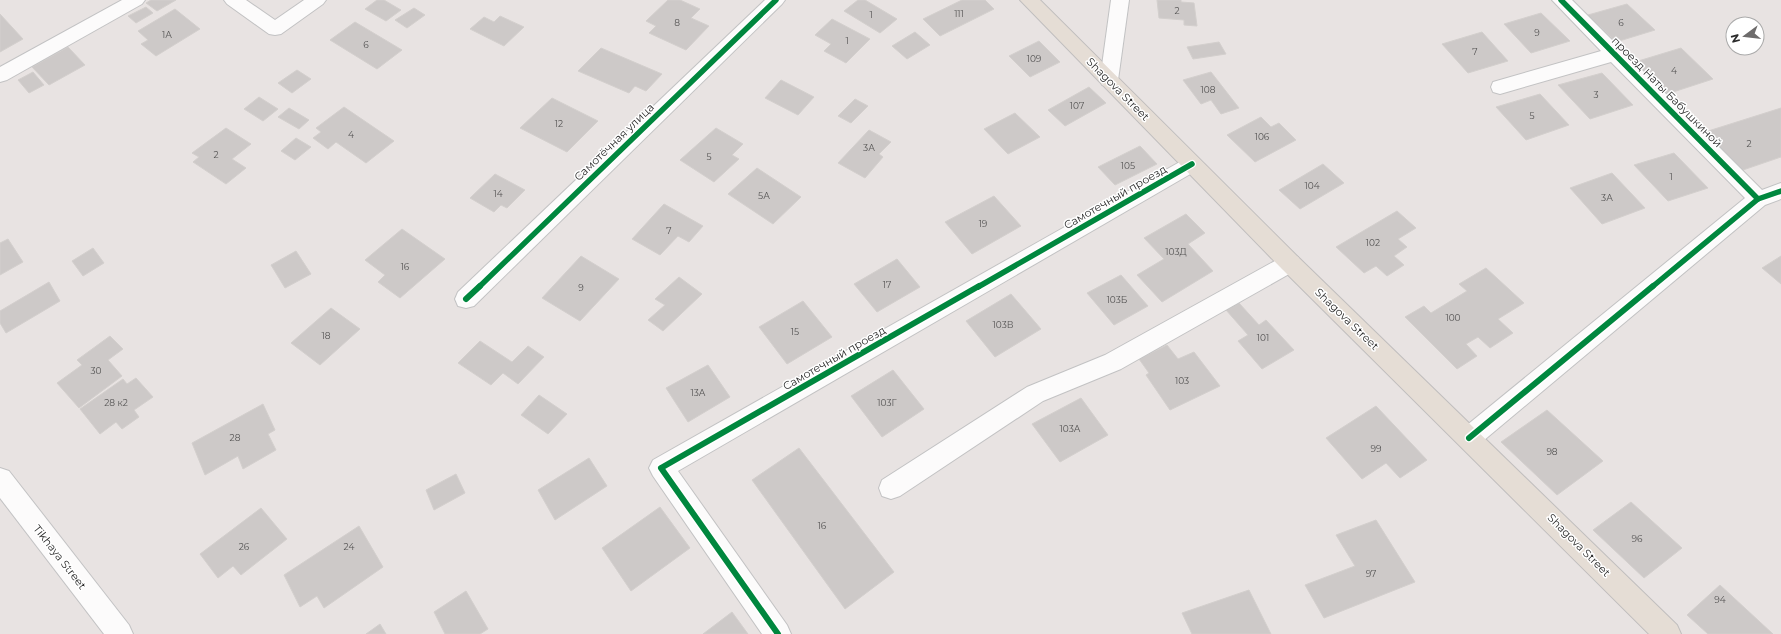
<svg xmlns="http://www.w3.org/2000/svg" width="1781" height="634" font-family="Montserrat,sans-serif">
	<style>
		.building { fill: #cdc9c8; stroke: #d3cfcd }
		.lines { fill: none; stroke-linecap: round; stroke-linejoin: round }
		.minor-casing { stroke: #c2c2c3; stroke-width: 2 }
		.major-casing { stroke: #c0bebe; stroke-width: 2 }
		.minor { fill: #fcfbfb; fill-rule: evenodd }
		.major { fill: #e5ddd5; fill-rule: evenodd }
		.cycleway-far1-casing { stroke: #fff; stroke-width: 8 }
		.cycleway-casing { stroke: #fff; stroke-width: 9 }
		.cycleway-far1 { stroke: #00873e; stroke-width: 5.5 }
		.cycleway { stroke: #00873e; stroke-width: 6 }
		.labels { text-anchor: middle; stroke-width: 3; stroke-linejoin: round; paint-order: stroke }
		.number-label { font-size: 9px; fill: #555454 }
		.street-label { font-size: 11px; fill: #2b2b2b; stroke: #fff }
	</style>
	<rect width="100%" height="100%" fill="#e8e3e2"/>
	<g class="building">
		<path d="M151,0H176L157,11L146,3Z"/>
		<path d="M377,0H384L401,10L386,21L365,9Z"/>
		<path d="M668,0H680L700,9L691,18L709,26L686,50L649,33L656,26L646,21Z"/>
		<path d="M858,0H865L897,19L880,33L844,11Z"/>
		<path d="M962,0H985L994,9L940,36L923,19Z"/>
		<path d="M1157,0H1181V2L1194,3L1197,26L1184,25V20L1159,18Z"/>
		<path d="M1627,4L1655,30L1616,42L1588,15Z"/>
		<path d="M146,7L153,13L136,23L128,16Z"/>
		<path d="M414,8L425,15L407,28L395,20Z"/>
		<path d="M175,9L200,29L156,56L141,44L148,40L138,31Z"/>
		<path d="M1541,13L1570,41L1531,53L1504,24Z"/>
		<path d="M0,14L23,39L0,52Z"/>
		<path d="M500,16L524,27L504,46L470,29L484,17L494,22Z"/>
		<path d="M832,19L870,39L846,63L824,51L831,44L815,35Z"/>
		<path d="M355,22L402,50L377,69L330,40Z"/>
		<path d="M915,32L930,45L907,59L892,46Z"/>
		<path d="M1482,32L1508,61L1468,73L1442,44Z"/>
		<path d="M1039,41L1060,62L1030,77L1009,56Z"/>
		<path d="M1219,42L1226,54L1193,59L1187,47Z"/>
		<path d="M68,47L85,65L49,85L32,67Z"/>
		<path d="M601,48L662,74L646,91L635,86L629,93L578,71Z"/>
		<path d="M1681,48L1713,79L1667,94L1635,62Z"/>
		<path d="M297,70L311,79L292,93L278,83Z"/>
		<path d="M33,72L44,85L29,93L18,80Z"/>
		<path d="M1211,72L1239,108L1221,114L1211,100L1201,104L1183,80Z"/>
		<path d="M1602,73L1633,105L1590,119L1558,85Z"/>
		<path d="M781,80L814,97L798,115L765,98Z"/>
		<path d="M1089,87L1106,103L1065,126L1048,110Z"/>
		<path d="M1540,94L1569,125L1526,140L1496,107Z"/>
		<path d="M259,97L278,109L263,121L244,109Z"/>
		<path d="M552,98L598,121L567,152L520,128Z"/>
		<path d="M855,99L868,106L851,123L838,116Z"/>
		<path d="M344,107L394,141L366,163L336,142L328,149L313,138L321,132L316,128Z"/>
		<path d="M289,108L309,120L299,129L278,117Z"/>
		<path d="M1781,108V157L1743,170L1705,132Z"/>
		<path d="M1015,113L1040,137L1008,154L984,129Z"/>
		<path d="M1261,117L1271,127L1279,123L1296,140L1255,162L1227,135Z"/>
		<path d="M226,128L251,144L232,159L246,168L226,184L193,162L199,157L192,153Z"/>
		<path d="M716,128L743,144L732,155L739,159L714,182L680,160Z"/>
		<path d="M869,130L891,142L879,154L883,157L865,178L838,163Z"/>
		<path d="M296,138L311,147L295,160L281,151Z"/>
		<path d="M1140,146L1157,164L1115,185L1098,167Z"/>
		<path d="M1674,153L1708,188L1668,201L1634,165Z"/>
		<path d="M1323,164L1344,183L1300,209L1279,190Z"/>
		<path d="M757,168L801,197L773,224L728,194Z"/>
		<path d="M1612,173L1645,208L1602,224L1570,188Z"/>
		<path d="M495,174L525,190L507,208L501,205L494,212L470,198Z"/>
		<path d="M994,196L1021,226L972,254L945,222Z"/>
		<path d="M664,204L703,226L689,242L678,236L660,255L632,239Z"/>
		<path d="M1397,211L1416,228L1398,239L1407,247L1394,256L1404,265L1387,276L1376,266L1364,273L1336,247Z"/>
		<path d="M1186,214L1205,233L1188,244L1213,271L1162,302L1137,275L1164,259L1144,238Z"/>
		<path d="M402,229L445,259L400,298L378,282L385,275L365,260Z"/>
		<path d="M8,239L23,262L0,275V243Z"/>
		<path d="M93,248L104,263L83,276L72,261Z"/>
		<path d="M296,251L311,274L285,288L271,265Z"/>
		<path d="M581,256L619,279L580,321L542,298Z"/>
		<path d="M1781,256V284L1762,268Z"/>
		<path d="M897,259L920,287L877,312L854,284Z"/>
		<path d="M1486,268L1524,303L1498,319L1513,333L1490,348L1478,337L1466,344L1477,356L1457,369L1405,317L1424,306L1431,313L1467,291L1459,284Z"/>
		<path d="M1121,275L1148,306L1114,325L1087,293Z"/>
		<path d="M679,277L702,294L663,331L648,320L665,305L655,299Z"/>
		<path d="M49,282L60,301L6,333L0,323V311Z"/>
		<path d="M1011,294L1041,329L995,357L966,321Z"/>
		<path d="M803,301L832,337L787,364L759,327Z"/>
		<path d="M1239,303L1259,325L1266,320L1294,350L1262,369L1238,341L1248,335L1226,310Z"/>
		<path d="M331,308L360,329L320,365L291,343Z"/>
		<path d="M110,336L123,349L108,360L122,376L79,408L57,383L82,365L77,360Z"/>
		<path d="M480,341L512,362L528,346L544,357L518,384L503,373L491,385L458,363Z"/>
		<path d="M1167,345L1178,359L1194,352L1220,386L1170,410L1146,375L1149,373L1139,359Z"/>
		<path d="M708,365L730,397L688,422L666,388Z"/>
		<path d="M893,370L924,409L882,437L851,396Z"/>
		<path d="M136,378L153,397L134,410L139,417L122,429L116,422L100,434L80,409L123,379L127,384Z"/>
		<path d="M539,395L567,414L548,434L521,415Z"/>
		<path d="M1081,398L1108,435L1060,462L1032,424Z"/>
		<path d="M263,404L275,430L268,434L276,450L243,469L238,456L205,475L192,443Z"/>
		<path d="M1376,406L1427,460L1400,478L1386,463L1362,479L1326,438Z"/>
		<path d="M1547,410L1603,461L1557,495L1501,442Z"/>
		<path d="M799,448L894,572L845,609L752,480Z"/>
		<path d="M589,458L607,486L555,520L538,490Z"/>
		<path d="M456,474L465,493L434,510L426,490Z"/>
		<path d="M1631,502L1682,548L1644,578L1593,530Z"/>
		<path d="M660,507L690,548L631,591L602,548Z"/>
		<path d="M261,508L287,539L241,575L233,566L218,578L200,554Z"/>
		<path d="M1376,520L1415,582L1324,618L1305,585L1355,566L1336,535Z"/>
		<path d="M359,526L383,567L324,608L317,596L300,607L284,575Z"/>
		<path d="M1720,585L1773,634H1708L1687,615Z"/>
		<path d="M1249,590L1271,634H1192L1182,613Z"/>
		<path d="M466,591L488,629L480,634H445L434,612Z"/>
		<path d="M732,612L748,634H703Z"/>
		<path d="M380,624L386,634H366Z"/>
	</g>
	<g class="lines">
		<g class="minor-casing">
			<g id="minor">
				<path d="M122,0H145L142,4L7,80L0,82V67Z"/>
				<path d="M224,0H246L275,20L304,0H326L323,4L281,34L275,35L269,34L227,4Z"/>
				<path d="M765,0H785L782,4L474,306L466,308L458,306L455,299L458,292Z"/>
				<path d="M1111,0H1129L1118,80L1116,85L1109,87L1102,85L1100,80Z"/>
				<path d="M1552,0H1572L1762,190L1781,183V199L1765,205L1477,446L1469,449L1461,446L1457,438L1461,430L1745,198L1611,62L1500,94L1493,92L1491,87L1493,82L1601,51Z"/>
				<path d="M1192,156L1199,159L1202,164L1199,169L678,471L787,625L791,634H762L653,476L649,468L653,460L1185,159Z"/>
				<path d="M1290,254L1298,257L1301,263L1298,269L1121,369L1043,401L900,496L891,499L882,496L879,488L882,480L1027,387L1105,355L1282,257Z"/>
				<path d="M0,468L9,471L129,625L133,634H104L0,498Z"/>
			</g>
		</g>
		<g class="major-casing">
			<path id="major" d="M1020,0H1040L1298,257L1677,625L1681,634H1649L1282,269Z"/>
		</g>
		<use href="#minor" class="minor"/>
		<use href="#major" class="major"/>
		<g class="cycleway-far1-casing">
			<g id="cycleway-far1">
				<path d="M1561,0L1758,199"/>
				<path d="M479,287L776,0"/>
				<path d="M978,287L1192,164"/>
				<path d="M1652,287L1758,199L1781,191"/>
			</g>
		</g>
		<g class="cycleway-casing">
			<g id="cycleway">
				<path d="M466,299L480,286"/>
				<path d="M1469,438L1653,286"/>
				<path d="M778,634L661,468L979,286"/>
			</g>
		</g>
		<use href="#cycleway-far1" class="cycleway-far1"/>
		<use href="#cycleway" class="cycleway"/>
	</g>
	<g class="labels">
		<g class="number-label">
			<text x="1177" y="14">2</text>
			<text x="959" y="17">111</text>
			<text x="871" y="18">1</text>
			<text x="677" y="26">8</text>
			<text x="1621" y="26">6</text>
			<text x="1537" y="36">9</text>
			<text x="167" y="38">1А</text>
			<text x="847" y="44">1</text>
			<text x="366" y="48">6</text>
			<text x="1475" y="55">7</text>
			<text x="1034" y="62">109</text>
			<text x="1674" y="74">4</text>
			<text x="1208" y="93">108</text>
			<text x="1596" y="98">3</text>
			<text x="1077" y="109">107</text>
			<text x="1532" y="119">5</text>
			<text x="559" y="127">12</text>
			<text x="351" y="138">4</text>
			<text x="1262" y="140">106</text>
			<text x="1749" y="147">2</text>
			<text x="869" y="151">3А</text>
			<text x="216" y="158">2</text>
			<text x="709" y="160">5</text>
			<text x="1128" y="169">105</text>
			<text x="1671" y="180">1</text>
			<text x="1312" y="189">104</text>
			<text x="498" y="197">14</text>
			<text x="764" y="199">5А</text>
			<text x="1607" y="201">3А</text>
			<text x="983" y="227">19</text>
			<text x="669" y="234">7</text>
			<text x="1373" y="246">102</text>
			<text x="1176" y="255">103Д</text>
			<text x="405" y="270">16</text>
			<text x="887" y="288">17</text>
			<text x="581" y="291">9</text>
			<text x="1117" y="303">103Б</text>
			<text x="1453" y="321">100</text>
			<text x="1003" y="328">103В</text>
			<text x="795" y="335">15</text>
			<text x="326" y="339">18</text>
			<text x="1263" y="341">101</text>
			<text x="96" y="374">30</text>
			<text x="1182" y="384">103</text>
			<text x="698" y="396">13А</text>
			<text x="116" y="406">28 к2</text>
			<text x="887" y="406">103Г</text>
			<text x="1070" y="432">103А</text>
			<text x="235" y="441">28</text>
			<text x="1376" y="452">99</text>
			<text x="1552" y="455">98</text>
			<text x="822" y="529">16</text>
			<text x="1637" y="542">96</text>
			<text x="244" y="550">26</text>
			<text x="349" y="550">24</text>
			<text x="1371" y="577">97</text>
			<text x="1720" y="603">94</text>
		</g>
		<g class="street-label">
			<text transform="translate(1118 89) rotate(45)" y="4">Shagova Street</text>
			<text transform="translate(1667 92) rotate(45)" y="4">проезд Наты Бабушкиной</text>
			<text transform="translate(614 142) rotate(-44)" y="4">Самотёчная улица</text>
			<text transform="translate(1115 197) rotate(-30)" y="4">Самотечный проезд</text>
			<text transform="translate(1347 319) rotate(44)" y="4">Shagova Street</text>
			<text transform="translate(834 358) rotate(-30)" y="4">Самотечный проезд</text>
			<text transform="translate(1579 545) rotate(45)" y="4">Shagova Street</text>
			<text transform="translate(60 557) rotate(52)" y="4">Tikhaya Street</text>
		</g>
	</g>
	<g transform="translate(1745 36) rotate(255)"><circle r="19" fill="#ffffff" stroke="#aaaaaa"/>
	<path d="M0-3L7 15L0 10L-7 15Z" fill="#6d6b6b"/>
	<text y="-6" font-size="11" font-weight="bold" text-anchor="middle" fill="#2b2b2b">N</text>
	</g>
</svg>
